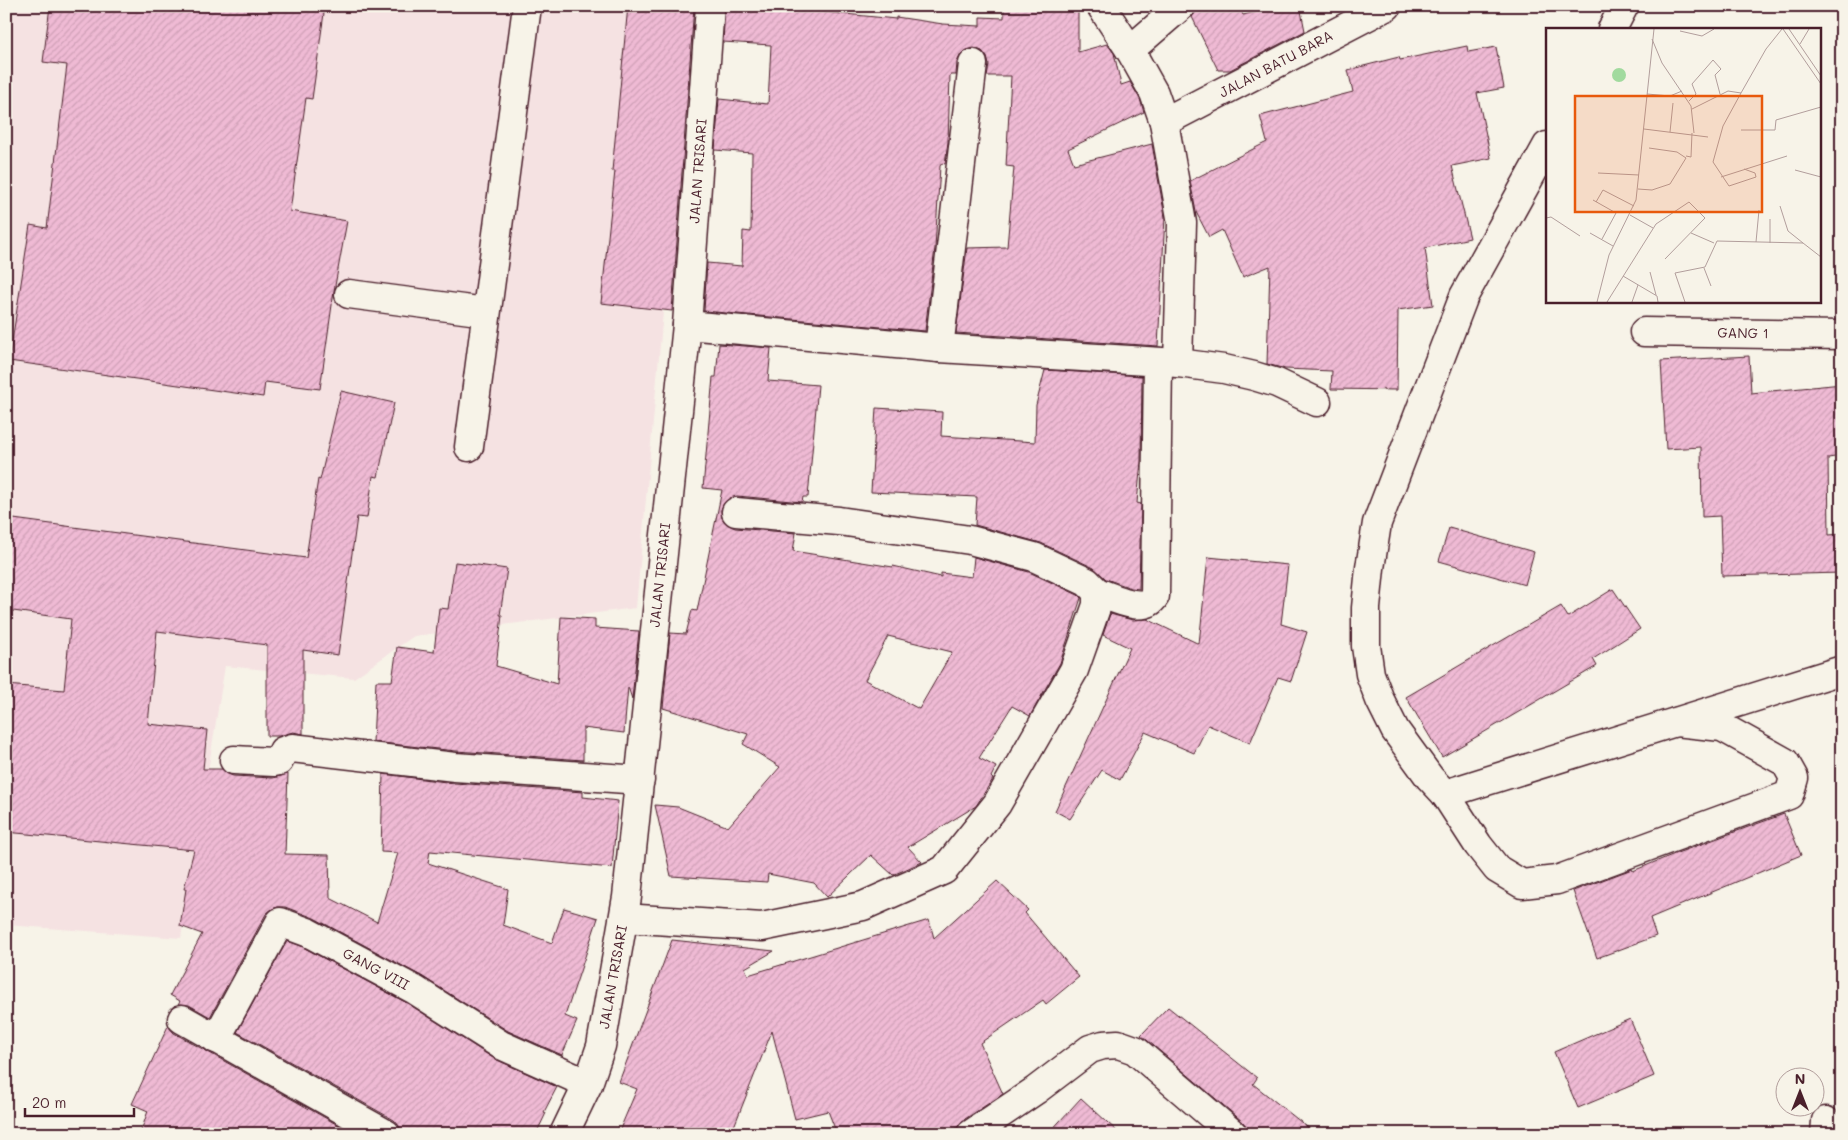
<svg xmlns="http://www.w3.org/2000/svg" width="1848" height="1140" font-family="Mali,sans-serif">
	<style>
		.built { fill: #f5e2e2 }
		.building { fill: url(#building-hatch); stroke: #4a1f2b; fill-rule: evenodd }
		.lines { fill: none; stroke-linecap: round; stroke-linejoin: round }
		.minor-casing { stroke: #4a1f2b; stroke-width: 31 }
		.minor { stroke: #f7f3e8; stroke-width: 28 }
		.labels { text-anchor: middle; stroke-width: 4.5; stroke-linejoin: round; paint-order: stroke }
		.street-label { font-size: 14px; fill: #4a1f2b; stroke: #f7f3e8 }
		.inset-road { fill: none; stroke: #b29e9c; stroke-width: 1 }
		.view { fill: #e8590c; fill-opacity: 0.15; stroke: #e8590c; stroke-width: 2.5 }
		.inset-edge { fill: none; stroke: #4a1f2b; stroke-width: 2.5 }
	</style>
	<defs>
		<pattern id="building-hatch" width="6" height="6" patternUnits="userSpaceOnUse" patternTransform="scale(1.25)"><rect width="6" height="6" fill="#efbad4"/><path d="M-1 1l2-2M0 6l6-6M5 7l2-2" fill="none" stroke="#ce9fb6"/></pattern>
	</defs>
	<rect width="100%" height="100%" fill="#f7f3e8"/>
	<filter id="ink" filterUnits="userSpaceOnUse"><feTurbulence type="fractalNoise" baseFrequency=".02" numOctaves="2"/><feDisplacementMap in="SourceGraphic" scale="10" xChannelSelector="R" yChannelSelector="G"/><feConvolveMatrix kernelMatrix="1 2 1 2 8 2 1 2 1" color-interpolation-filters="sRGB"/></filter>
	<g filter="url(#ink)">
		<path class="built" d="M6,6H691L636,608L414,636L354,678L225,666L181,938L6,925Z"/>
		<g class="building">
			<path d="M50,6H325L312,99L306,98L290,211L347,221L334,291L320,389L265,382L263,397L9,361L30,225L47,228L67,65L43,62Z"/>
			<path d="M628,6H694L672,311L601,303L615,171H612Z"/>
			<path d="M725,6H793L824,10V12L896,19V17L943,24L980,26V17L1004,18V6H1078V52L1107,44L1114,53L1121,85L1130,82L1140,99L1144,112L1068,149L1074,164L1152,144L1165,217L1158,346L956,333L967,248L1007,247L1014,167L1006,166L1011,76H987L989,65L987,57L982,51L974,48L967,50L961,54L957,62L956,75H950L948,142L945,164L942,163L940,166L935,248L925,331L704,311L707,263L742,266L743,231L751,232L752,153L715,150L719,99L768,104L771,45L723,42Z"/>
			<path d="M1196,6H1239L1243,15L1279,6H1300L1305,31L1230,70H1218L1192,17L1196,12Z"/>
			<path d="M1467,46L1468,52L1496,47L1504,88L1477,93L1491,158L1452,166L1470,238L1425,248L1433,305L1398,310L1397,390L1331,389L1332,371L1285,369L1267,364L1270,266L1243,277L1222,230L1209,237L1196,212L1190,181L1267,142L1260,116L1353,92L1348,70L1399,57L1400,60Z"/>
			<path d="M719,344L771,348L768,381L818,385L808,497H803L802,502L737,496L730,498L724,503L721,510L722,518L727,524L735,528L796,533L793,551L893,567V566L941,577V573L972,577L974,557L1029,572L1078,595L1081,598L1060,663L1030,716L1012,706L979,758L996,767L991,777L993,779L976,806L908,847L922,862L893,875L871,855L827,897L814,883L768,874L767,882L671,876L655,805L678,807L728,827L780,767L743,744L748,734L663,708L670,633L686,634L692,610L697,611L722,490L703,488L713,377H716ZM888,636L952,652L919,709L865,680Z"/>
			<path d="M1749,356L1751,393L1842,384V456L1828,458L1829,535L1842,534V573L1722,576L1720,516L1702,517L1701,447L1666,449L1661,361Z"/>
			<path d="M1045,370L1142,376L1141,461L1137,503L1141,504L1139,589L1131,588L1106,579L1094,568L1041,543L975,525L977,497L871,492L876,408L942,412L941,436L1035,442L1036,405Z"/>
			<path d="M341,391L394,403L378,477L373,476L367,518L357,517L338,655L303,650V734L293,732L279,736H267V645L157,631L148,724L207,730L203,769H222L226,773L233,776L273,778L288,774L285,854L329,855L330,898L377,922L398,853L381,852L383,774L454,783L583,792V797L618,801L612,868L430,851L428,863L508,889L503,925L552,943L564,908L598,918L565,1016L577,1021L562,1055L508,1031L423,977L314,918L285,907H278L272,909L266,914L210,1017L189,1005L178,1004L180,1001L170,995L202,934L180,926L186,889H184L194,850L6,832V685L64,690L71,619L6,610V518L306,558L318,479L320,480Z"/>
			<path d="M1449,528L1534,552L1525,585L1439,561Z"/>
			<path d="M1208,557L1288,565L1281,624L1307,632L1291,681L1278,677L1250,743L1208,725L1194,753L1145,732L1120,780L1102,770L1070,819L1055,811L1130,648L1103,635L1110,614L1133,620L1147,619L1199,644Z"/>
			<path d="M455,562L507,569L500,615H502L496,666L557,684L561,617L595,619V628L639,631L632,699L628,687L624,733L583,728V760L456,751L373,742L376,681H392L397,647L434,652L439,608L448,609Z"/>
			<path d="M1613,589L1640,629L1593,659L1597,666L1442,757L1406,697L1561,606L1568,617Z"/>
			<path d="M1784,814L1801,855L1650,918L1656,936L1597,958L1573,891L1632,869L1633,871L1677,853Z"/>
			<path d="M997,881L1028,910L1025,913L1079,977L1046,1004L1043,1000L980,1043L1003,1094L962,1121L957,1127L956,1134H837L828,1111L795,1119L772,1031L731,1134H618L637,1089L619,1082L672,940L774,951L745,968L748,975L929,920L934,938Z"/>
			<path d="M287,941L301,946L407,1003L493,1058L557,1087L544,1112L546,1113L536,1134H402L399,1126L394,1120L237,1032Z"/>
			<path d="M1168,1007L1257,1078L1253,1084L1316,1134H1248V1128L1243,1122L1141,1035Z"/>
			<path d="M1630,1019L1654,1076L1578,1108L1554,1052Z"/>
			<path d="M168,1026L174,1033L208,1052L354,1134H140L148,1111L132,1104Z"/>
			<path d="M1081,1098L1120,1134H1048Z"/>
		</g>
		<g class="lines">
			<g class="minor-casing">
				<g id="minor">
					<path d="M1101,6L1130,50L1154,93L1164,122L1182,223L1178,363"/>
					<path d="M1612,29L1624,6"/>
					<path d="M1130,50L1181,6"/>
					<path d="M1164,122L1387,6"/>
					<path d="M1547,146L1464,296L1377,523L1370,568L1366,608V646L1370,674L1380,700L1395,730L1430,778L1445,794L1478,845L1497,869L1522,884L1557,880L1789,795L1794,778L1785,762L1722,727L1676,722"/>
					<path d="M349,294L486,312"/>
					<path d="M687,325L939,348L1178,363L1224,369L1254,376L1277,383L1317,402"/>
					<path d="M1644,332L1842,335"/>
					<path d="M939,348L973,64"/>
					<path d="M469,447L527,6"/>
					<path d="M1097,592C1112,597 1144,615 1155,596L1158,362"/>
					<path d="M234,760L274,762L279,761L283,751L292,748L455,767L640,780"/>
					<path d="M1445,794L1842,670"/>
					<path d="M624,918L762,927L863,906L944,870L997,804L1066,684L1074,670L1097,605V592L1087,582L1034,557L970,540L839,521L736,512"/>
					<path d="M182,1019L386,1134"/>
					<path d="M216,1039L280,922L307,932L415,990L501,1045L588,1084"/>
					<path d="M564,1134L588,1084L601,1046L627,897L687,325L710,6"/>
					<path d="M971,1134L1036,1090L1090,1049L1103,1045L1118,1044L1135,1050L1233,1134"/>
					<path d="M1825,1134L1826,1121"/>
				</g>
			</g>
			<use href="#minor" class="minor"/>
		</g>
	</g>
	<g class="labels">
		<g class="street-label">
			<text transform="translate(1276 64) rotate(-28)" y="5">JALAN BATU BARA</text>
			<text transform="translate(698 171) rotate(-86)" y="5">JALAN TRISARI</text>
			<text transform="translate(1743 333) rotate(1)" y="5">GANG 1</text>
			<text transform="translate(660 575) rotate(-84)" y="5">JALAN TRISARI</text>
			<text transform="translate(376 969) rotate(28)" y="5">GANG VIII</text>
			<text transform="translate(613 977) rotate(-80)" y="5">JALAN TRISARI</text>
		</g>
	</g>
	<g transform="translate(1546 28)">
		<rect width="275" height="275" fill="#f7f3e8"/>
		<path d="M66 47a7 7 0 1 1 14 0a7 7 0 1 1-14 0Z" fill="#a1da9e"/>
		<path class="inset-road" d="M237,1L275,56M243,1L275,48M134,3L156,8L168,1M106,11L116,35L145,78L148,105M254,16L263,1M195,65L177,98L167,134L183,158L210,149L209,145L198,141M101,66L124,68L136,63M143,73L150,66L146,56L167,32L175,41L169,47L174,66M146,81L182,63L195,65L220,21L236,1M98,101L162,109M195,102H229L230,92L275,79M124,104L127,75M140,128L145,129L146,105M249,142L275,149M52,145L93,147M175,149L241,128M92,161L106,162L124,156L140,130L131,124L103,120M47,172L70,185L56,211M50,174L57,162L88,178M234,178L242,203L257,215M84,187L107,200M0,190L5,189L34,208M44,205L67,218M145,205L168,215M210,214L213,182M224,215V191M158,240L165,258M104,244L110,267M77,248L111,268L112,274M51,274L63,227L90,172L108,1M61,274L110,196L143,174L159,190L119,231M86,274L92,257M139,274L129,245L159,239L171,213L257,215L275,229"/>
		<path class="view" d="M29,68H216V184H29Z"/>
		<rect width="275" height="275" class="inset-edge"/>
	</g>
	<rect width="1848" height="1140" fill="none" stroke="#f7f3e8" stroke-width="25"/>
	<rect x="12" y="12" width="1823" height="1115" fill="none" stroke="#4a1f2b" stroke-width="2" filter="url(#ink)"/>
	<g transform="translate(1800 1092)"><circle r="24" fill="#f7f3e8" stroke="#b29e9c"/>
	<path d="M0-4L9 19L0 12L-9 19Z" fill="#4a1f2b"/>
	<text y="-8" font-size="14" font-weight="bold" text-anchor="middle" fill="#4a1f2b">N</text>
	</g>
	<path d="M25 1108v8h109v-8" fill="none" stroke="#4a1f2b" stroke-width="2.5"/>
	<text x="32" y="1108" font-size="15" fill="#4a1f2b" stroke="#f7f3e8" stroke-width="4" paint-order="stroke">20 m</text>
</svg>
